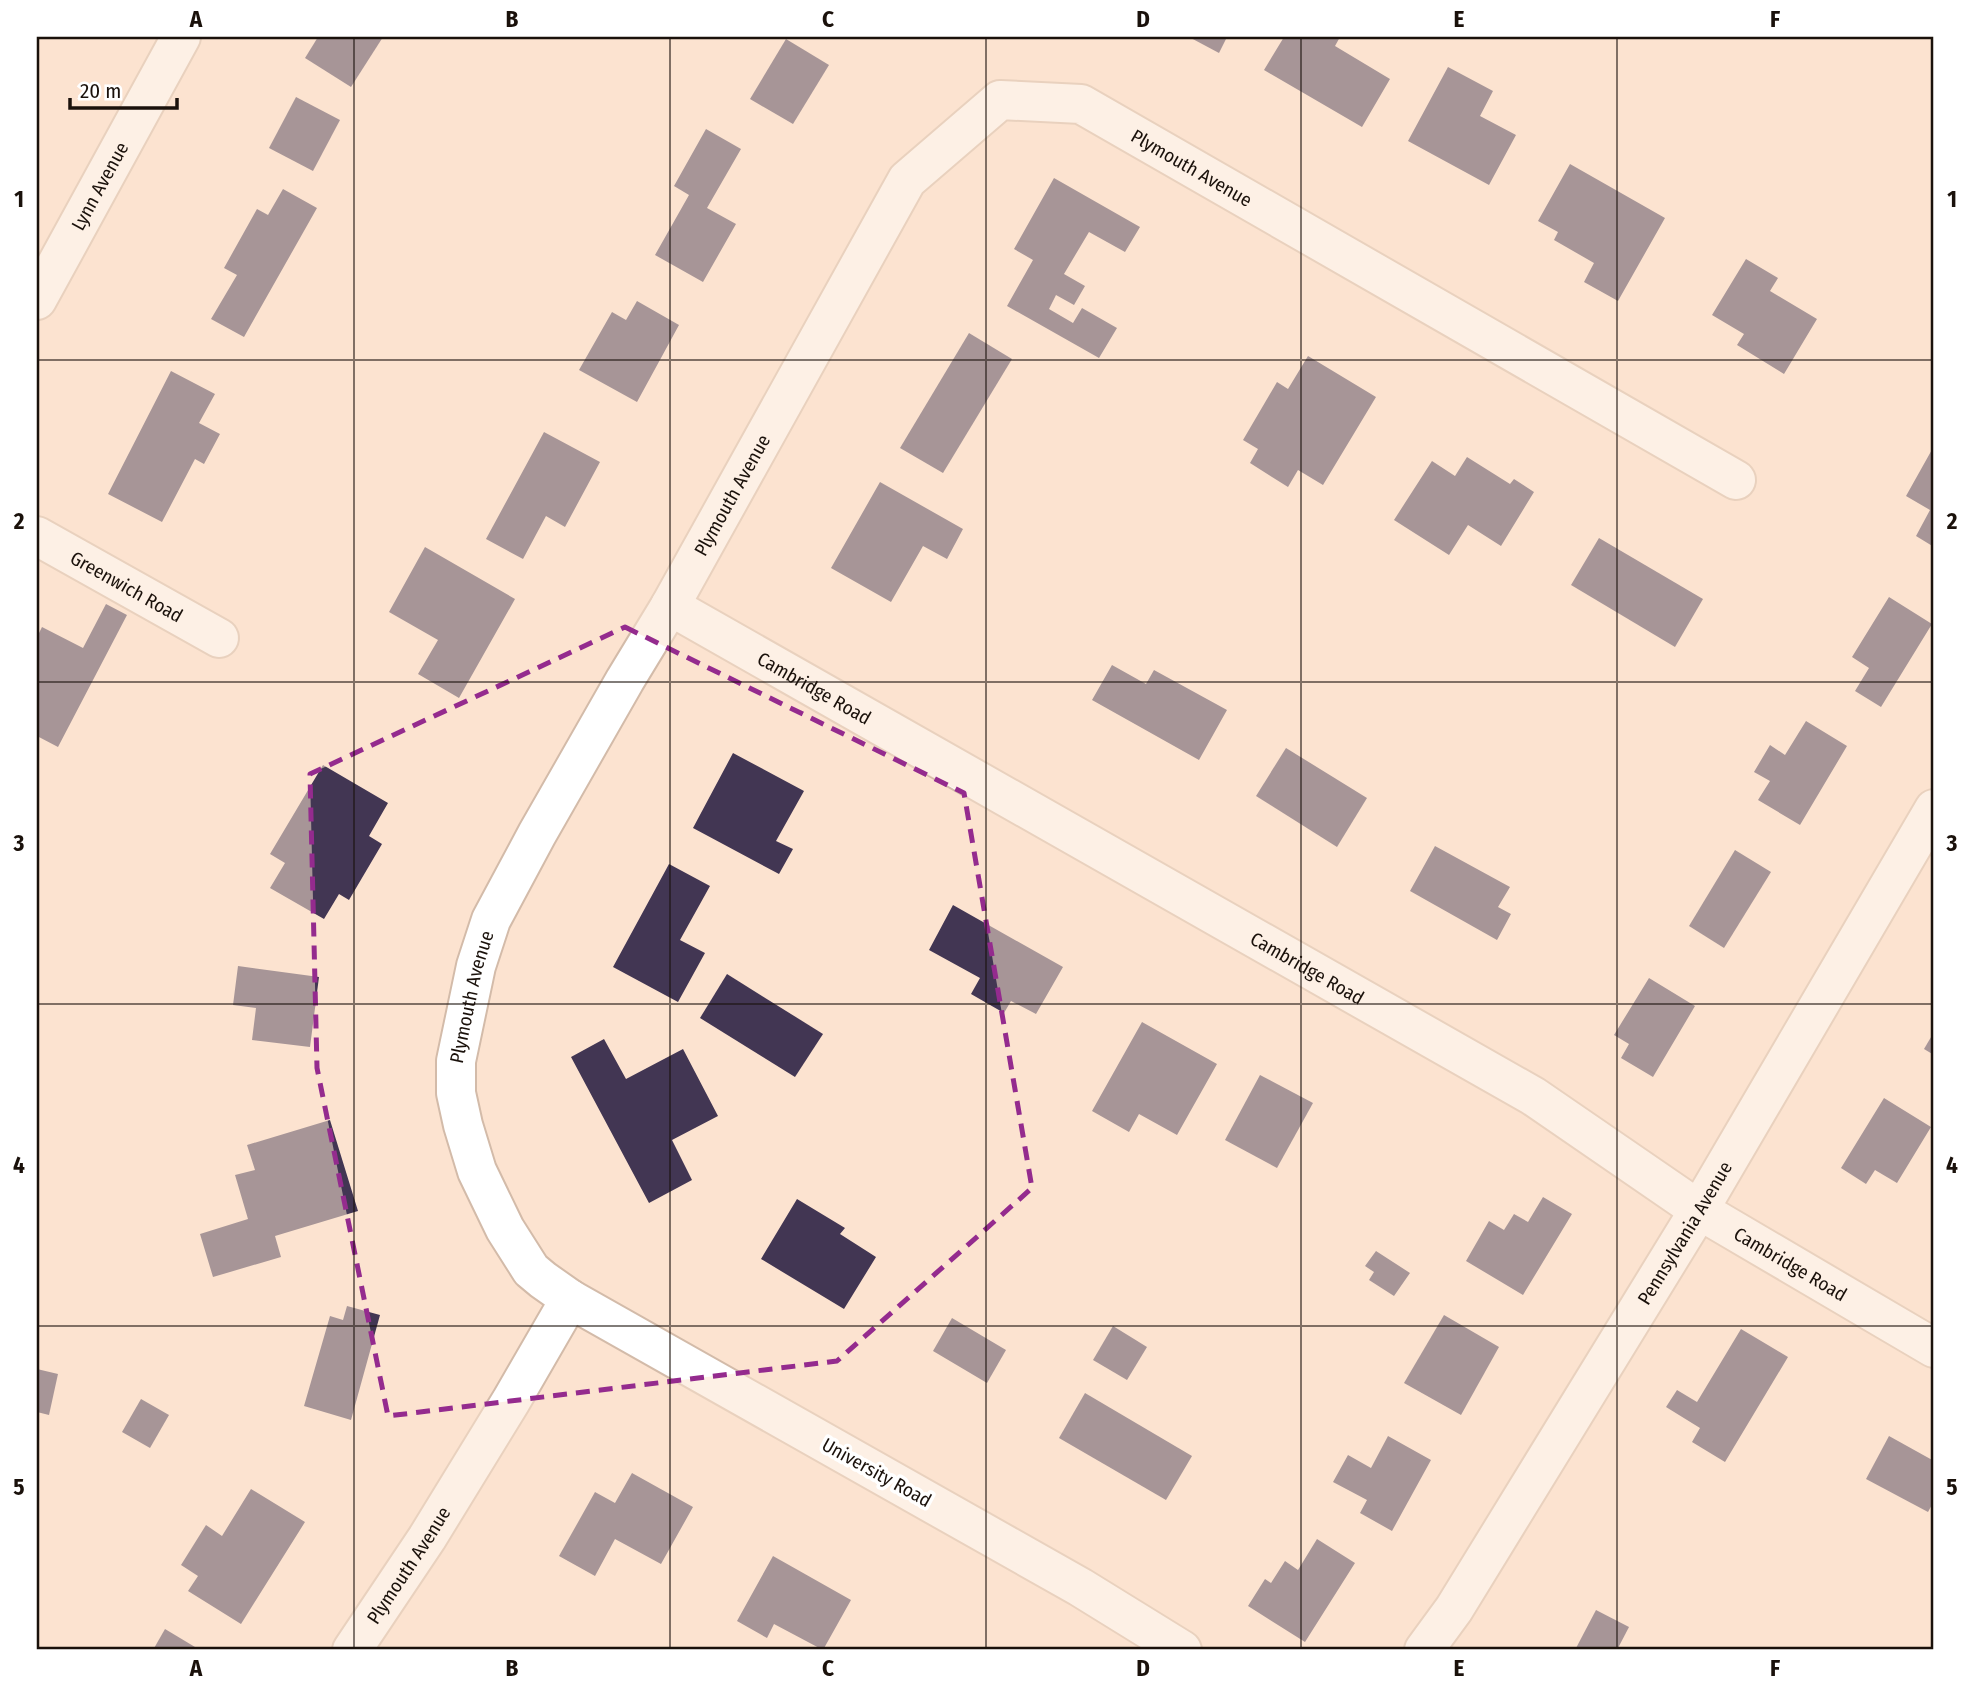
<svg xmlns="http://www.w3.org/2000/svg" width="1971" height="1687" font-family="'Fira Sans Condensed',sans-serif">
	<style>
		.building { fill: #423653 }
		.lines { fill: none; stroke-linecap: round; stroke-linejoin: round }
		.minor-casing { stroke: #d3bba9; stroke-width: 42 }
		.minor { stroke: #fff; stroke-width: 38 }
		.marked { fill: none; stroke: #942b8e; stroke-width: 5; stroke-dasharray: 14 9; stroke-linejoin: round }
		.grid { fill: none; stroke: #1a110b; stroke-width: 2; stroke-opacity: 0.55 }
		.labels { text-anchor: middle; stroke-width: 7; stroke-linejoin: round; paint-order: stroke }
		.street-label { font-size: 19px; fill: #1a110b; stroke: #fff }
		.neatline { fill: none; stroke: #1a110b; stroke-width: 2.5 }
		.grid-label { font-size: 23px; text-anchor: middle; font-weight: bold; fill: #1a110b }
	</style>
	<rect width="100%" height="100%" fill="#fce3d0"/>
	<g class="building">
		<path d="M318,37H383L351,87L305,58Z"/>
		<path d="M1189,37H1227L1219,53Z"/>
		<path d="M1284,37H1340L1335,46L1390,79L1362,127L1264,70Z"/>
		<path d="M786,39L829,65L793,124L750,99Z"/>
		<path d="M1448,67L1493,91L1480,116L1516,135L1489,185L1408,141Z"/>
		<path d="M296,97L340,120L313,171L269,148Z"/>
		<path d="M706,129L741,149L707,208L736,224L703,282L655,255L689,195L674,186Z"/>
		<path d="M1570,164L1665,218L1618,301L1584,282L1594,263L1554,240L1558,232L1538,221Z"/>
		<path d="M1054,178L1140,227L1125,252L1089,232L1064,274L1085,286L1074,305L1056,295L1049,309L1073,323L1082,308L1117,328L1099,358L1007,306L1033,260L1014,249Z"/>
		<path d="M283,189L317,208L244,337L211,319L237,275L224,268L257,209L268,215Z"/>
		<path d="M1746,259L1778,278L1770,291L1817,319L1784,374L1737,345L1744,334L1712,315Z"/>
		<path d="M637,301L679,325L637,402L579,370L612,312L626,320Z"/>
		<path d="M969,333L1012,359L943,473L900,448Z"/>
		<path d="M1308,356L1376,397L1323,485L1298,470L1288,487L1250,463L1258,449L1243,440L1277,382L1288,389Z"/>
		<path d="M171,371L215,394L199,423L220,434L204,464L195,459L162,522L108,494Z"/>
		<path d="M544,432L600,462L565,527L546,516L523,559L486,539Z"/>
		<path d="M1934,446V547L1916,536L1930,510L1906,496Z"/>
		<path d="M1467,457L1510,484L1514,479L1534,492L1501,546L1468,525L1449,555L1394,520L1432,461L1455,476Z"/>
		<path d="M880,482L963,529L947,559L923,546L891,602L831,568Z"/>
		<path d="M1599,538L1703,599L1675,647L1571,585Z"/>
		<path d="M425,547L515,599L459,698L418,674L438,640L389,612Z"/>
		<path d="M1889,597L1932,624L1881,707L1855,691L1869,668L1852,657Z"/>
		<path d="M106,604L127,615L58,747L37,736V637L42,627L83,648Z"/>
		<path d="M1112,665L1146,684L1154,670L1227,710L1199,760L1092,700Z"/>
		<path d="M1806,721L1847,746L1800,825L1758,800L1770,781L1754,772L1770,745L1785,755Z"/>
		<path d="M1286,748L1367,798L1337,847L1256,796Z"/>
		<path d="M733,753L804,791L776,841L793,849L779,874L693,828Z"/>
		<path d="M323,765L388,803L369,836L382,844L349,900L339,894L324,919L270,888L285,863L270,854Z"/>
		<path d="M1435,846L1510,887L1498,907L1511,914L1497,940L1410,891Z"/>
		<path d="M1735,850L1771,872L1724,948L1689,926Z"/>
		<path d="M669,864L710,886L680,940L705,953L678,1002L613,967Z"/>
		<path d="M953,905L1063,967L1036,1014L1011,1001L1004,1013L971,994L980,978L929,950Z"/>
		<path d="M238,966L319,977L310,1047L252,1040L256,1008L233,1005Z"/>
		<path d="M727,974L823,1034L795,1077L700,1018Z"/>
		<path d="M1649,978L1695,1006L1653,1077L1621,1058L1629,1044L1614,1035Z"/>
		<path d="M1142,1022L1217,1064L1177,1135L1139,1114L1129,1132L1092,1111Z"/>
		<path d="M1934,1032V1055L1924,1049Z"/>
		<path d="M604,1039L626,1079L683,1049L718,1116L672,1140L692,1180L649,1203L571,1057Z"/>
		<path d="M1260,1075L1313,1103L1277,1168L1225,1140Z"/>
		<path d="M1884,1098L1931,1127L1897,1183L1875,1170L1866,1184L1841,1168Z"/>
		<path d="M330,1120L358,1211L275,1236L281,1257L213,1277L200,1234L248,1219L235,1175L255,1170L247,1145Z"/>
		<path d="M1543,1197L1572,1214L1523,1295L1466,1261L1489,1221L1504,1230L1514,1214L1528,1222Z"/>
		<path d="M797,1199L845,1228L840,1234L876,1257L844,1309L761,1259Z"/>
		<path d="M1376,1251L1410,1273L1394,1296L1369,1280L1374,1272L1365,1266Z"/>
		<path d="M347,1306L380,1315L351,1420L304,1406L330,1316L343,1320Z"/>
		<path d="M1444,1315L1499,1347L1461,1415L1404,1383Z"/>
		<path d="M952,1318L1006,1350L987,1383L933,1351Z"/>
		<path d="M1113,1326L1147,1347L1127,1380L1093,1360Z"/>
		<path d="M1741,1329L1788,1357L1725,1462L1692,1442L1700,1428L1666,1407L1677,1390L1697,1402Z"/>
		<path d="M37,1369L58,1374L49,1415L37,1412Z"/>
		<path d="M1085,1393L1192,1456L1166,1500L1059,1438Z"/>
		<path d="M141,1399L169,1415L150,1448L122,1432Z"/>
		<path d="M1388,1436L1431,1460L1392,1531L1360,1513L1367,1500L1333,1482L1348,1455L1371,1468Z"/>
		<path d="M1889,1436L1934,1461V1501L1928,1512L1866,1479Z"/>
		<path d="M632,1473L693,1507L661,1564L615,1539L595,1576L559,1556L595,1492L615,1503Z"/>
		<path d="M251,1489L305,1522L241,1624L188,1591L198,1576L181,1565L206,1525L222,1536Z"/>
		<path d="M1317,1539L1355,1563L1305,1642L1248,1606L1265,1579L1271,1583L1285,1561L1298,1570Z"/>
		<path d="M773,1556L851,1600L823,1650L774,1624L767,1638L737,1621Z"/>
		<path d="M1596,1610L1629,1627L1617,1650H1575Z"/>
		<path d="M165,1629L200,1650H153Z"/>
	</g>
	<g class="lines">
		<g class="minor-casing">
			<g id="minor">
				<path id="s1" d="M37,300L181,37"/>
				<path id="s2" d="M37,536L219,638"/>
				<path id="s3" d="M670,606L1533,1096L1699,1210L1934,1348"/>
				<path id="s4" d="M352,1650L427,1538L511,1401L570,1299"/>
				<path id="s5" d="M1182,1650L1080,1587L570,1299L543,1280L531,1270L505,1229L477,1171L463,1125L456,1093V1061L476,966L491,920L537,834L625,680L670,606L907,180L1000,100L1081,104L1736,480"/>
				<path id="s6" d="M1424,1650L1454,1609L1699,1210L1934,809"/>
			</g>
		</g>
		<use href="#minor" class="minor"/>
	</g>
	<path d="M0 0H1971V1687H0ZM625,627L964,793L1032,1188L837,1361L388,1416L317,1068L310,774Z" fill="#fce3d0" fill-opacity=".55" fill-rule="evenodd"/>
	<path class="marked" d="M625,627L964,793L1032,1188L837,1361L388,1416L317,1068L310,774Z"/>
	<path class="grid" d="M354,37V1650M670,37V1650M986,37V1650M1301,37V1650M1617,37V1650M37,360H1934M37,682H1934M37,1004H1934M37,1326H1934"/>
	<g class="labels">
		<g class="street-label">
			<text dy="7" stroke="none"><textPath href="#s5" startOffset="2306">Plymouth Avenue</textPath></text>
			<text dy="7" stroke="none"><textPath href="#s1" startOffset="130">Lynn Avenue</textPath></text>
			<text dy="7" stroke="none"><textPath href="#s5" startOffset="1614">Plymouth Avenue</textPath></text>
			<text dy="7" stroke="none"><textPath href="#s2" startOffset="103">Greenwich Road</textPath></text>
			<text dy="7" stroke="none"><textPath href="#s3" startOffset="166">Cambridge Road</textPath></text>
			<text dy="7" stroke="none"><textPath href="#s3" startOffset="733">Cambridge Road</textPath></text>
			<text dy="7" stroke="none"><textPath href="#s5" startOffset="1046">Plymouth Avenue</textPath></text>
			<text dy="7" stroke="none"><textPath href="#s6" startOffset="492">Pennsylvania Avenue</textPath></text>
			<text dy="7" stroke="none"><textPath href="#s3" startOffset="1300">Cambridge Road</textPath></text>
			<text transform="translate(877 1472) rotate(29)" y="7">University Road</text>
			<text dy="7" stroke="none"><textPath href="#s4" startOffset="102">Plymouth Avenue</textPath></text>
		</g>
	</g>
	<rect width="1971" height="1687" fill="none" stroke="#ffffff" stroke-width="77"/>
	<path d="M70 98v10h107v-10" fill="none" stroke="#1a110b" stroke-width="3.5"/>
	<text x="80" y="98" font-size="21" fill="#1a110b" stroke="#ffffff" stroke-width="5" paint-order="stroke">20 m</text>
	<rect x="38" y="38" width="1894" height="1610" class="neatline"/>
	<g class="grid-label">
		<text x="196" y="27">A</text>
		<text x="512" y="27">B</text>
		<text x="828" y="27">C</text>
		<text x="1143" y="27">D</text>
		<text x="1459" y="27">E</text>
		<text x="1775" y="27">F</text>
		<text x="19" y="207">1</text>
		<text x="1952" y="207">1</text>
		<text x="19" y="529">2</text>
		<text x="1952" y="529">2</text>
		<text x="19" y="851">3</text>
		<text x="1952" y="851">3</text>
		<text x="19" y="1173">4</text>
		<text x="1952" y="1173">4</text>
		<text x="19" y="1495">5</text>
		<text x="1952" y="1495">5</text>
		<text x="196" y="1676">A</text>
		<text x="512" y="1676">B</text>
		<text x="828" y="1676">C</text>
		<text x="1143" y="1676">D</text>
		<text x="1459" y="1676">E</text>
		<text x="1775" y="1676">F</text>
	</g>
</svg>
